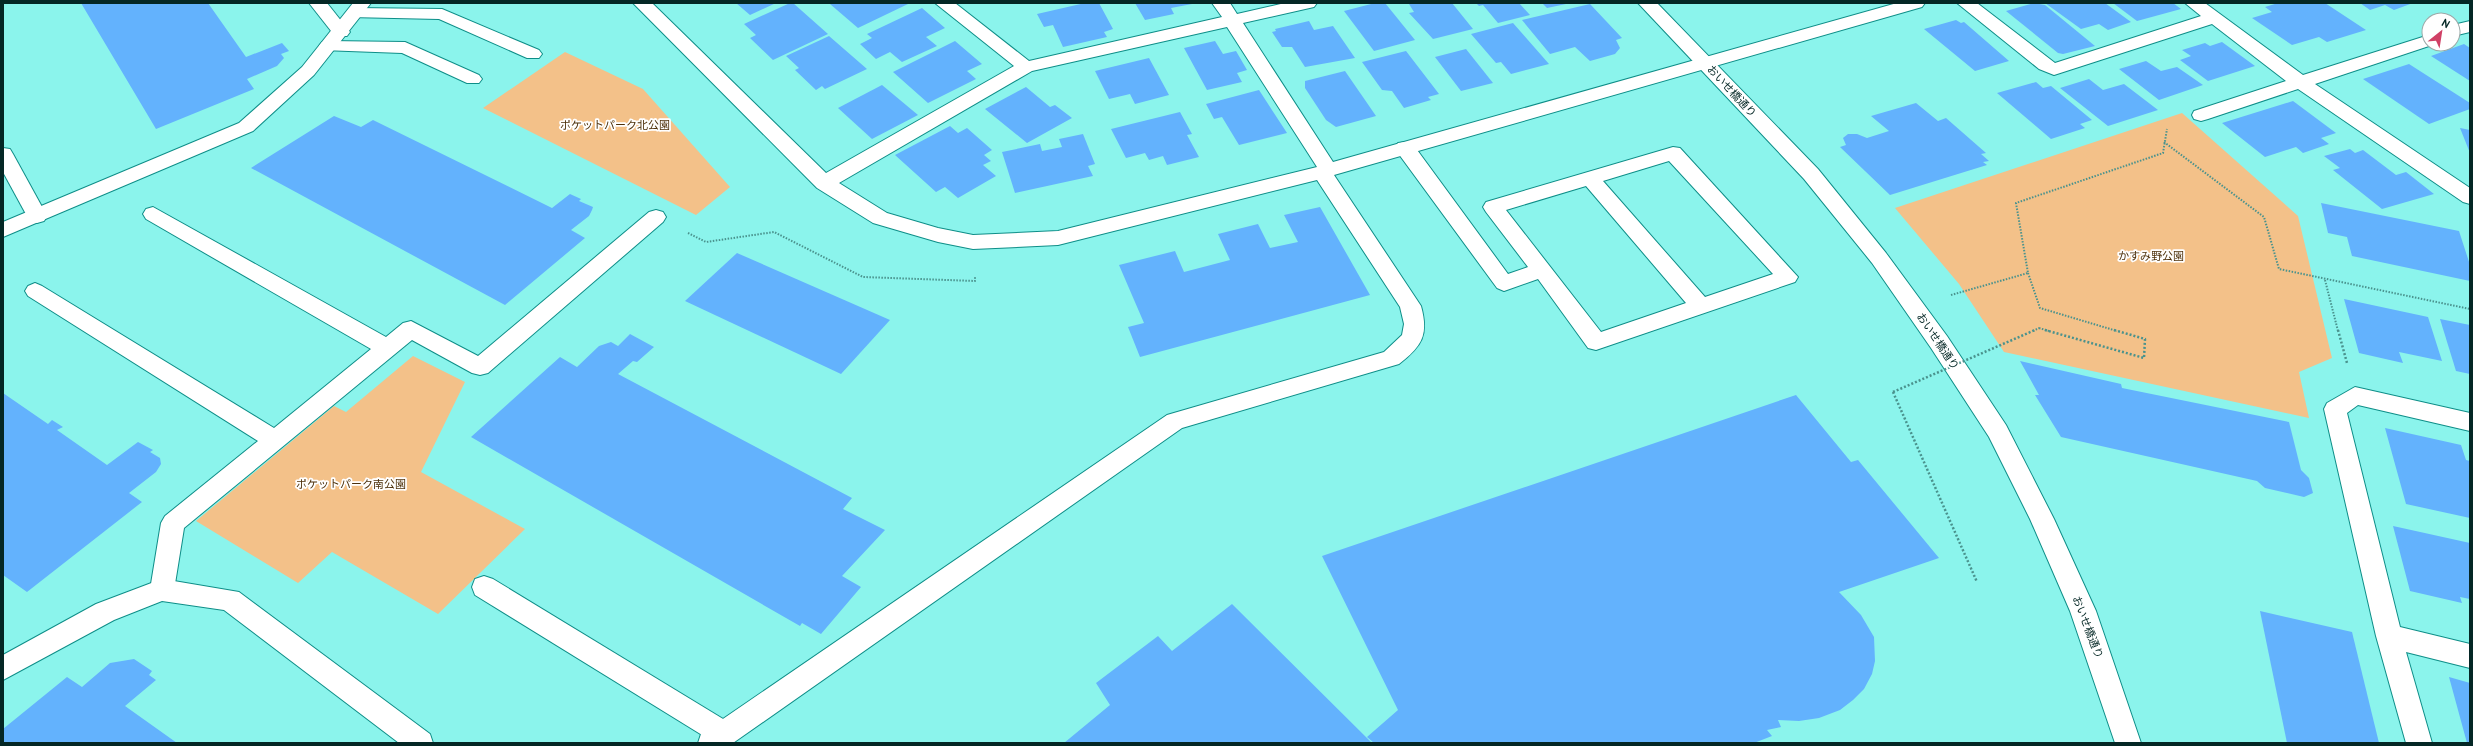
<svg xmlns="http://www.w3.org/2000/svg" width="2473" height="746" font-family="'PT Sans','Noto Sans JP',sans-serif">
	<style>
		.green { fill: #f3c189 }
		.building { fill: #63b2fd }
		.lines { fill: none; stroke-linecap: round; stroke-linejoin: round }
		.service-casing { stroke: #0e8e88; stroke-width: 2 }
		.minor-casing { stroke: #0e8e88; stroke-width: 2 }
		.tertiary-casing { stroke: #0e8e88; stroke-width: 2 }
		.path-far1 { stroke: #4a928d; stroke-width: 2; stroke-dasharray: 1.5 1.5; stroke-linecap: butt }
		.path { stroke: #4a928d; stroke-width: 2.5; stroke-dasharray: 2 2; stroke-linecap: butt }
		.service { fill: #fff; fill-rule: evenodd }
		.minor { fill: #fff; fill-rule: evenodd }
		.tertiary { fill: #fff; fill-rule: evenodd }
		.path-bridge-far1 { stroke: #4a928d; stroke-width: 2; stroke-dasharray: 1.5 1.5; stroke-linecap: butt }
		.path-bridge { stroke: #4a928d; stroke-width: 2.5; stroke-dasharray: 2 2; stroke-linecap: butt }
		.labels { text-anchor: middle; stroke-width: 3.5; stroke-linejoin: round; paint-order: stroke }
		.street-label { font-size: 11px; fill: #042725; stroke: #fff }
		.park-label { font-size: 11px; fill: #4d300a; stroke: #fff }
	</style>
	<rect width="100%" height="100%" fill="#8bf4ec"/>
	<g class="green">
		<path d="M565,52L643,89L730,187L696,215L483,108Z"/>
		<path d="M2182,113L2298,216L2332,358L2299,372L2309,418L2004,352L1959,284L1895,208Z"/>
		<path d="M413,356L465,382L421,472L525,529L438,614L332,552L298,583L196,521L334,406L346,412Z"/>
	</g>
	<g class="building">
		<path d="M81,3H208L246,57L282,43L289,51L281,54L284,58L277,66L247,79L254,89L156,129Z"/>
		<path d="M736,3H776L750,15Z"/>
		<path d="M790,3H793L828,34L773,60L750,38L756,35L744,24Z"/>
		<path d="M833,3H906L908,4L858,28L830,4Z"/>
		<path d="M1085,3H1099L1113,29L1104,32L1107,37L1063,47L1053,25L1044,27L1037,14Z"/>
		<path d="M1135,3H1191L1192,4L1171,8L1174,14L1145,20Z"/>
		<path d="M1375,3H1385L1415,40L1374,51L1344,11Z"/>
		<path d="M1413,3H1452L1473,29L1433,39L1409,13L1414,12L1409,4Z"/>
		<path d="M1476,3H1519L1530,15L1498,23L1483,5L1479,6Z"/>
		<path d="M1542,3H1566V4L1547,8Z"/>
		<path d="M2034,3L2045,5L2095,46L2063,54L2058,53L2006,11Z"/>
		<path d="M2045,3H2105L2131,22L2108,30L2099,24L2081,29Z"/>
		<path d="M2113,3H2173L2181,9L2137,21Z"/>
		<path d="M2278,3H2325L2366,30L2327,42L2319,37L2292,45L2252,18L2272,12L2265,7Z"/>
		<path d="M2360,3H2413L2394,10L2385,5L2370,10Z"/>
		<path d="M1590,4L1622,38L1616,40L1620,48L1615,54L1590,61L1575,47L1550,54L1522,20Z"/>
		<path d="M922,8L945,28L926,37L937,46L902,62L890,52L876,59L860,44L872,38L867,34Z"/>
		<path d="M1956,20L1961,23L1964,22L2009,61L1975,71L1924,29Z"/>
		<path d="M1309,21L1314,30L1333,26L1355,58L1305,67L1292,47H1282L1272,32L1276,31L1275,29Z"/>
		<path d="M1513,23L1549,64L1511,74L1501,62L1496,63L1471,34Z"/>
		<path d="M829,36L867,69L825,89L822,86L816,90L795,70L799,68L786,56Z"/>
		<path d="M955,41L982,64L967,71L976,79L928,103L893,72Z"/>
		<path d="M1215,41L1223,54L1236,51L1247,70L1237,73L1242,82L1207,90L1184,48Z"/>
		<path d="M2222,42L2255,66L2208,81L2180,60L2191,56L2182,50L2205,43L2210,46Z"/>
		<path d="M2464,44L2470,48V81L2431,56Z"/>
		<path d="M1466,49L1493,83L1461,91L1435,57Z"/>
		<path d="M1406,51L1439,94L1428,97L1431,100L1404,108L1392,91L1382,90L1362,62Z"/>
		<path d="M1149,58L1169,95L1135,104L1130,94L1109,99L1095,71Z"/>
		<path d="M2146,61L2161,71L2177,67L2203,85L2159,100L2119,69Z"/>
		<path d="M2409,64L2470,103V109L2429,124L2363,79Z"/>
		<path d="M1345,71L1376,116L1336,127L1326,120L1305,88V81Z"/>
		<path d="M2089,79L2103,90L2124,84L2158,110L2108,126L2060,88Z"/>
		<path d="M2036,82L2043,88L2051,86L2092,120L2080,124L2085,128L2051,139L1997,93Z"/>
		<path d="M882,85L918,115L872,139L838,108Z"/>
		<path d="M1026,87L1050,107L1055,105L1072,118L1027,143L985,109Z"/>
		<path d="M1259,90L1287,133L1239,145L1222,117L1214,119L1206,104Z"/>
		<path d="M2293,101L2336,133L2321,138L2329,144L2303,153L2296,147L2265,157L2222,123Z"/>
		<path d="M1916,103L1938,121L1946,118L1986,153L1981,154L1989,161L1983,162L1987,165L1890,195L1840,147L1846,145L1843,138L1848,134H1857L1867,138L1889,131L1871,116Z"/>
		<path d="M1180,112L1192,134L1187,135L1199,157L1167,165L1163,156L1149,160L1145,153L1126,158L1111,129Z"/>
		<path d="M334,116L361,127L373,120L552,208L570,194L581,199L579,201L593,207L592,210L589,216L571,230L585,238L505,305L251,168Z"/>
		<path d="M950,126L958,133L967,128L992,150L984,155L991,161L983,165L996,176L958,198L945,187L936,192L895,155Z"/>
		<path d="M2460,128L2470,130V153Z"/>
		<path d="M1083,134L1095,164L1088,166L1093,176L1015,193L1002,152L1040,144L1042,151L1062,147L1059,139Z"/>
		<path d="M2350,149L2355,153L2363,150L2396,175L2406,172L2434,194L2382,209L2333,170L2340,168L2324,156Z"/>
		<path d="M2321,203L2459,231L2470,265V281L2352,256L2347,237L2328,233Z"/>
		<path d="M1320,207L1370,295L1140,357L1128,327L1144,323L1119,265L1175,251L1184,272L1230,260L1218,234L1258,224L1270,248L1298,242L1284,215Z"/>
		<path d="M737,253L890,320L841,374L685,301Z"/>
		<path d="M2344,299L2428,317L2442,361L2399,352L2403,363L2359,353Z"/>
		<path d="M2440,319L2470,325V374L2456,371Z"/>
		<path d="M630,334L654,347L637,362L633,361L618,374L852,498L843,509L885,530L842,576L861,587L821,634L802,623L800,626L471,437L560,357L577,367L599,346L611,342L618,346Z"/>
		<path d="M2020,361L2121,384L2122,388L2289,422L2301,470L2309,478L2313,493L2304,497L2265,488L2257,481L2061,437L2035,395H2039Z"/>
		<path d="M3,393L48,424L52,420L63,427L57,430L107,465L138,442L153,450L150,452L160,458L161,464L156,472L129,493L142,502L27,592L3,575Z"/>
		<path d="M1796,395L1851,462L1858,460L1939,558L1839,592L1861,615L1874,637L1875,661L1872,674L1864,689L1853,700L1840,710L1819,718L1799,721L1778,720L1781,727L1767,730L1772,736L1754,743H1374L1367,737L1398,710L1322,556Z"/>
		<path d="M2385,428L2461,445L2466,460L2470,461V518L2406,504Z"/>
		<path d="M2393,526L2470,543V599L2460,597L2462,603L2410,591Z"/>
		<path d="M1232,604L1372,743H1064L1110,705L1096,683L1158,636L1172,651Z"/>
		<path d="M2260,611L2352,632L2379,743H2287Z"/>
		<path d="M134,659L152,671L149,675L156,680L125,706L177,743H3V729L67,677L82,687L110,663Z"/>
		<path d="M2449,677L2470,683V743H2467Z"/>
	</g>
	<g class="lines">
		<g class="service-casing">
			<g id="service">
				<path d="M309,3H327L350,32L347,36H335Z"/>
				<path d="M355,8L442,9L539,50L542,54L539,58H527L439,19L349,17L346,13L349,9Z"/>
				<path d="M328,41L405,42L479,75L482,79L479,83H467L402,53L322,50L319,46L322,42Z"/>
				<path d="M1405,142L1412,143L1508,274L1528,267L1486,212L1483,207L1486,202L1673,147L1680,148L1798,277L1795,282L1596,350L1588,348L1538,279L1504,291L1497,288L1398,153L1395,148L1398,143ZM1669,161L1773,274L1705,297L1603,181ZM1586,186L1686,303L1601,332L1506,210Z"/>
				<path d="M3,148L10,149L13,154L47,216L44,221L37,223L30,221L27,216L3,172Z"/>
				<path d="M153,207L386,337L403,323L411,321L478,356L649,212L656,210L663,212L666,217L663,222L488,373L480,375L472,373L412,340L184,528L174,590L171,598L162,601L153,598L150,590L161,523L165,516L258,441L28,296L25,291L28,286L35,283L42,286L274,428L371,349L146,219L143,214L146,209Z"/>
				<path d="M484,576L493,579L733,725L737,734L733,743H715L475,595L472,587L475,579Z"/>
			</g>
		</g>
		<g class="minor-casing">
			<g id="minor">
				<path d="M353,3H371L314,75L253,131L3,237V222L239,123L302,67Z"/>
				<path d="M633,3H652L826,173L1014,66L935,3H955L1029,61L1222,17L1212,3H1230L1237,14L1285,3H1317L1314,7L1243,23L1333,162L1897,3H1925L1922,7L1334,175L1421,306C1429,335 1422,346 1399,364L1182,428L733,743H698L701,734L1167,415L1384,352L1402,335L1404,324L1400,307L1317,180L1058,245L973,249L938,242L873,223L817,188ZM1227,27L1317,167L1058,231L973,235L938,228L887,213L839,183L1032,71Z"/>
				<path d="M1957,3H1977L2055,63L2201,16L2185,3H2205L2303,75L2429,35V44H2435L2315,84L2470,188V204L2463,202L2298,89L2208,119L2201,121L2194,119L2192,115L2194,111L2286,81L2212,24L2054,75L2039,69Z"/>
				<path d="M2470,21V32L2453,36V25Z"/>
				<path d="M2355,387L2470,413V431L2358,405L2347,413L2400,627L2470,644V668L2406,652L2432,743H2406L2376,636L2324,409L2327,403Z"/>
				<path d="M162,579L239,592L430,734L433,743H399L224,610L162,601L114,620L3,680V655L96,604Z"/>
			</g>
		</g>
		<g class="tertiary-casing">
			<path id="tertiary" d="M1638,3H1657L1818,169L1886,253L1947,336L2006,425L2054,519L2096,611L2141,743H2115L2070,611L2030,519L1989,437L1931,348L1872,263L1804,179Z"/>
		</g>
		<g class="path-far1">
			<path d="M2164,142L2264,217L2279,269L2470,309"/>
			<path d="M688,233L706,242L774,232L863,277L975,281V277"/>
			<path d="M2028,273L2040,308L2117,331"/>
			<path d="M2325,280L2338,331"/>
			<path d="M1951,295L2028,273L2016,203L2163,153L2167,129"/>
			<path d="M2039,328L2049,331"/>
		</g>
		<g class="path">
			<path d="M2045,330L2144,358L2145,339L2114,330"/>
			<path d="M2338,330L2347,363"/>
			<path d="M1893,392L1977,582"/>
		</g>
		<use href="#service" class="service"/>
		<use href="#minor" class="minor"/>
		<use href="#tertiary" class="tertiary"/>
		<path class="path-bridge-far1" d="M2033,331L2039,328"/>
		<path class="path-bridge" d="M1893,392L2035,330"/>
	</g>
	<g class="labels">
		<g class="street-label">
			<text transform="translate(1732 91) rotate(47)" y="4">おいせ橋通り</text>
			<text transform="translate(1938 341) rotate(56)" y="4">おいせ橋通り</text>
			<text transform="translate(2088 627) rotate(69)" y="4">おいせ橋通り</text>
		</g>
		<g class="park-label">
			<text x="615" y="129">ポケットパーク北公園</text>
			<text x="2151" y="260">かすみ野公園</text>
			<text x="351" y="488">ポケットパーク南公園</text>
		</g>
	</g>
	<rect width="2473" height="746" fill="none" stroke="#042725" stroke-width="8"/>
	<g transform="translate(2441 32) rotate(30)"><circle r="19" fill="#ffffff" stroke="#9ba9a8"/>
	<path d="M0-3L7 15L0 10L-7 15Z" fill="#d04166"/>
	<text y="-6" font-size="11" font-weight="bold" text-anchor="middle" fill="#042725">N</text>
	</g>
</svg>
